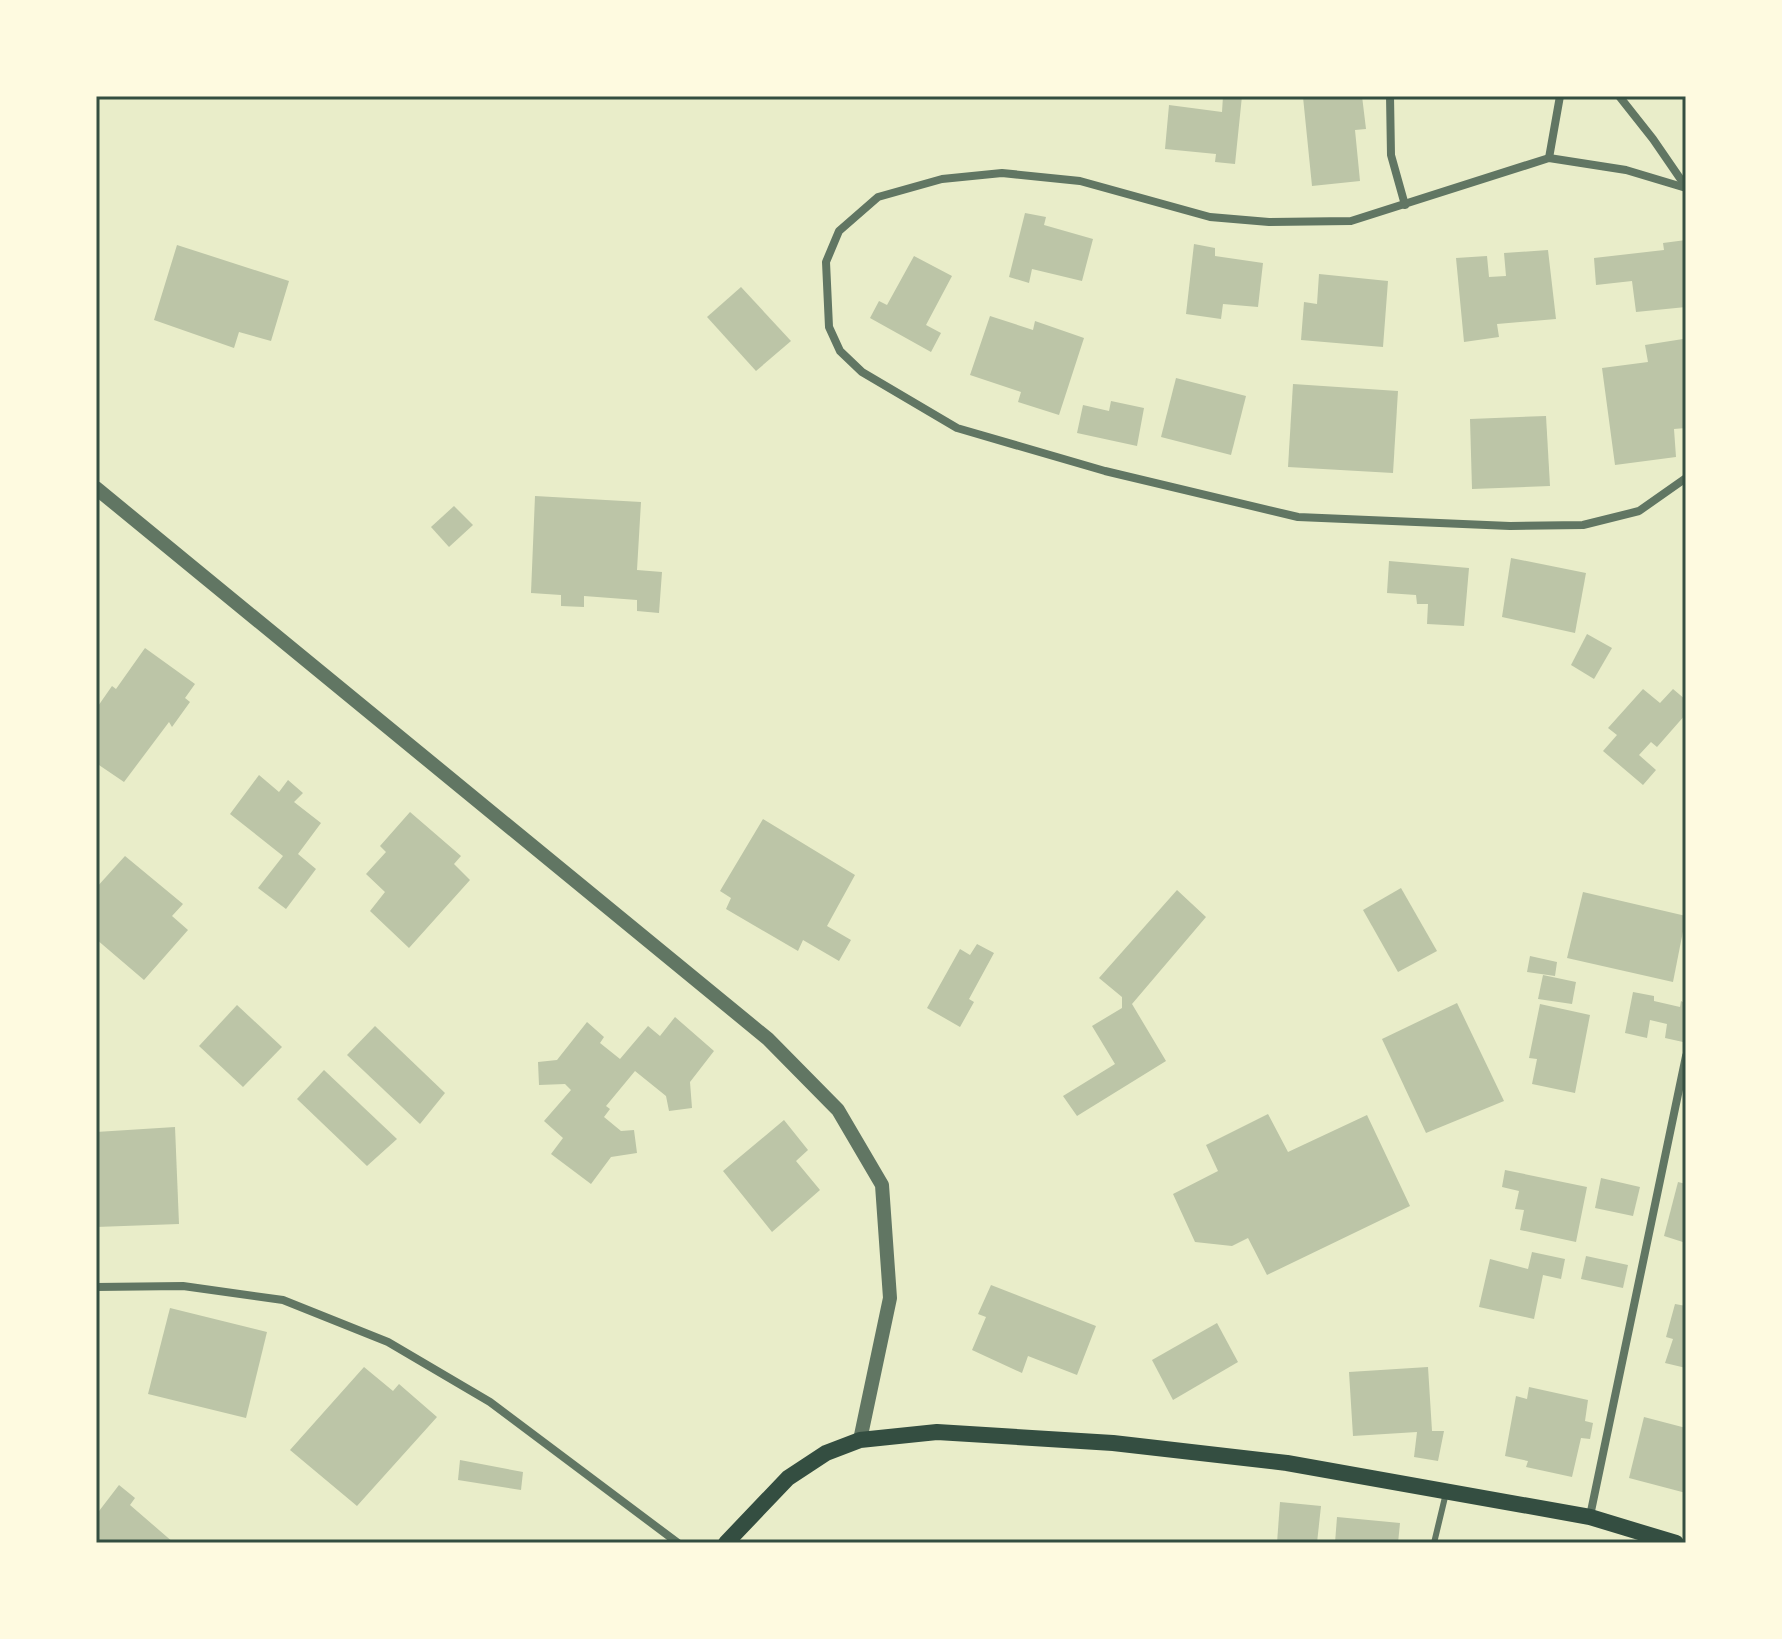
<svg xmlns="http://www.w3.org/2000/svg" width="1782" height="1639" font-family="Quicksand,sans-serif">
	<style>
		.building { fill: #bcc5a7 }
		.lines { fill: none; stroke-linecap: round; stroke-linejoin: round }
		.service { stroke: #617663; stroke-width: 6 }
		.minor { stroke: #617663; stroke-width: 8 }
		.tertiary { stroke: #617663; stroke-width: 14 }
		.secondary { stroke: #344e41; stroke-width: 16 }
		.neatline { fill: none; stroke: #344e41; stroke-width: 3 }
	</style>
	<rect width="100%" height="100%" fill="#e9edc9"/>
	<g class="building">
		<path d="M1223,96H1242L1235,164L1215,162L1216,154L1165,149L1169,105L1222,112Z"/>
		<path d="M1362,96L1366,129L1355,130L1360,181L1312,186L1303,97Z"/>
		<path d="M1025,213L1046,217L1044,225L1093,239L1082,281L1032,269L1029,283L1009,277Z"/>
		<path d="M1686,240V307L1636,312L1632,281L1596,285L1594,258L1664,250L1663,243Z"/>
		<path d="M1194,244L1215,248V256L1263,263L1258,307L1223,304L1221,319L1186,314Z"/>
		<path d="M177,245L289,281L271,341L239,332L234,348L154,320Z"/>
		<path d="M1548,250L1556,319L1497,324L1499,337L1464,342L1456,258L1487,256L1489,277L1506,276L1504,253Z"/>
		<path d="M914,256L952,276L926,325L941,333L931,352L870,318L879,301L887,305Z"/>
		<path d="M1319,274L1388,281L1383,347L1301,340L1304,302L1317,304Z"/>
		<path d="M741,287L791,341L756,371L707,317Z"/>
		<path d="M990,316L1033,330L1035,321L1084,338L1059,415L1018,402L1021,392L970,375Z"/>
		<path d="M1683,339L1686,359V428L1674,429L1676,457L1615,465L1602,368L1648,362L1645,345Z"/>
		<path d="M1176,378L1246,396L1231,455L1161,437Z"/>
		<path d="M1293,384L1398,391L1393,473L1288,467Z"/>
		<path d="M1111,401L1144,408L1137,446L1077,433L1083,405L1109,411Z"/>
		<path d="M1546,416L1550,486L1472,489L1470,419Z"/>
		<path d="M535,496L641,502L637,570L662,572L659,613L637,611V600L584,596V607L561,606V595L531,593Z"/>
		<path d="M454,506L473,525L449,547L431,527Z"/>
		<path d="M1511,558L1586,573L1575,633L1502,617Z"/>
		<path d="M1389,561L1469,568L1464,626L1427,624L1428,604H1417L1416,595L1387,593Z"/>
		<path d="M1587,634L1612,648L1594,679L1571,665Z"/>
		<path d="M145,648L195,684L185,698L190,702L172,727L169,722L124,782L96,763V709L112,686L116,689Z"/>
		<path d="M1643,689L1660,703L1673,689L1686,700V714L1657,747L1651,742L1639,755L1656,770L1643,785L1603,751L1617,735L1608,728Z"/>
		<path d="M259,775L279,792L288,780L303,793L294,802L321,823L298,854L316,869L286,909L258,888L283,856L230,814Z"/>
		<path d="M410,812L461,856L454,864L470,880L409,948L370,911L385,892L366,874L386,852L380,846Z"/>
		<path d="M763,819L855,875L827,926L851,940L839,961L803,940L798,951L726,909L731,898L720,891Z"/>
		<path d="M125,856L183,904L172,916L188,930L144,980L96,939V888Z"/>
		<path d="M1401,888L1437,951L1398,972L1363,910Z"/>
		<path d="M1177,890L1206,917L1132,1004L1166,1061L1077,1116L1063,1096L1115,1064L1092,1026L1122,1008V997L1099,978Z"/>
		<path d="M1583,892L1686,916L1673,982L1567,958Z"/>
		<path d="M977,944L994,953L969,999L974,1002L960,1027L927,1008L960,949L970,955Z"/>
		<path d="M1530,956L1557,962L1555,976L1527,972Z"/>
		<path d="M1543,975L1576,982L1572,1004L1538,999Z"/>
		<path d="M1633,992L1654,996V1001L1680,1007L1681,1001L1686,1004L1683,1042L1665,1038L1667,1024L1650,1020L1647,1038L1625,1033Z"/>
		<path d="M1457,1003L1504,1101L1426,1133L1382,1039Z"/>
		<path d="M1540,1004L1590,1015L1575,1093L1532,1084L1537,1059L1529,1058Z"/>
		<path d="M237,1005L282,1047L243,1087L199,1046Z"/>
		<path d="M675,1017L714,1051L690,1082L692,1108L669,1111L666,1096L635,1071L606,1106L610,1109L604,1117L621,1131L634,1130L637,1153L611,1157L591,1184L551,1154L563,1138L544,1121L571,1090L565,1084L539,1085L538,1062L557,1060L587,1022L604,1037L600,1043L620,1059L648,1026L660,1036Z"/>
		<path d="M375,1026L445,1093L420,1124L347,1055Z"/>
		<path d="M324,1070L397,1139L367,1166L297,1099Z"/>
		<path d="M1268,1114L1288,1152L1367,1115L1410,1206L1267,1275L1248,1238L1232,1246L1195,1242L1173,1194L1218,1171L1206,1145Z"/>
		<path d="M784,1120L808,1150L796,1161L820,1190L772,1232L723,1171Z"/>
		<path d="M175,1127L179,1224L96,1227V1132Z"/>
		<path d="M1505,1170L1587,1187L1576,1242L1520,1230L1524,1210L1515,1209L1519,1191L1502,1187Z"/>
		<path d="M1601,1178L1640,1187L1633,1216L1595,1208Z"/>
		<path d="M1678,1182L1686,1184V1243L1664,1236Z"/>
		<path d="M1532,1252L1565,1259L1561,1279L1543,1275L1534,1319L1479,1307L1490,1259L1528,1269Z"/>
		<path d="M1586,1256L1628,1265L1623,1288L1581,1279Z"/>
		<path d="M991,1285L1096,1326L1077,1375L1028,1356L1022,1373L972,1350L986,1317L978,1314Z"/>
		<path d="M1675,1304L1686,1306V1368L1665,1363L1673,1339L1666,1337Z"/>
		<path d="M170,1308L267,1332L246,1418L148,1394Z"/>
		<path d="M1217,1323L1238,1362L1173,1400L1152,1360Z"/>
		<path d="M364,1367L393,1391L399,1384L437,1417L357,1506L290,1450Z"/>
		<path d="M1428,1367L1432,1431H1444L1438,1461L1414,1457L1417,1432L1353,1436L1349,1372Z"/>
		<path d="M1529,1387L1588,1400L1585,1421L1593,1423L1590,1439L1581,1438L1572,1477L1526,1467L1528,1461L1505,1456L1516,1396L1527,1399Z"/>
		<path d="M1644,1417L1686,1428V1493L1629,1478Z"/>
		<path d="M460,1460L523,1472L521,1490L458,1480Z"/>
		<path d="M119,1485L135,1498L130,1505L174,1543H96V1515Z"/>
		<path d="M1280,1502L1321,1506L1317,1543H1277Z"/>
		<path d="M1337,1517L1400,1523L1398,1543H1335Z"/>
	</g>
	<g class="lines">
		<path class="service" d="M1434,1543L1446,1493"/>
		<g class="minor">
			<path d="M1390,96L1391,155L1405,205"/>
			<path d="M1619,96L1653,139L1686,187"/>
			<path d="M1549,158L1560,96"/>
			<path d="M1686,188L1626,170L1549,158L1351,221L1269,222L1210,217L1080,181L1002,173L942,179L878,197L839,231L826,262L829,327L840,351L862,372L957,428L1105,471L1298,517L1510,526L1583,525L1639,511L1686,478"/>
			<path d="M96,1287L183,1286L283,1300L388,1342L490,1402L678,1543"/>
			<path d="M1590,1516L1686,1056"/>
		</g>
		<path class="tertiary" d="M96,488L768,1039L838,1110L882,1185L890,1298L860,1440"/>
		<path class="secondary" d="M726,1543L788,1478L826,1453L860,1440L937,1432L1113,1443L1287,1463L1590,1517L1676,1543"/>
	</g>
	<rect width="1782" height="1639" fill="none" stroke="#fefae0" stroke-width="196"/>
	<rect x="98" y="98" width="1586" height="1443" class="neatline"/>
</svg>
